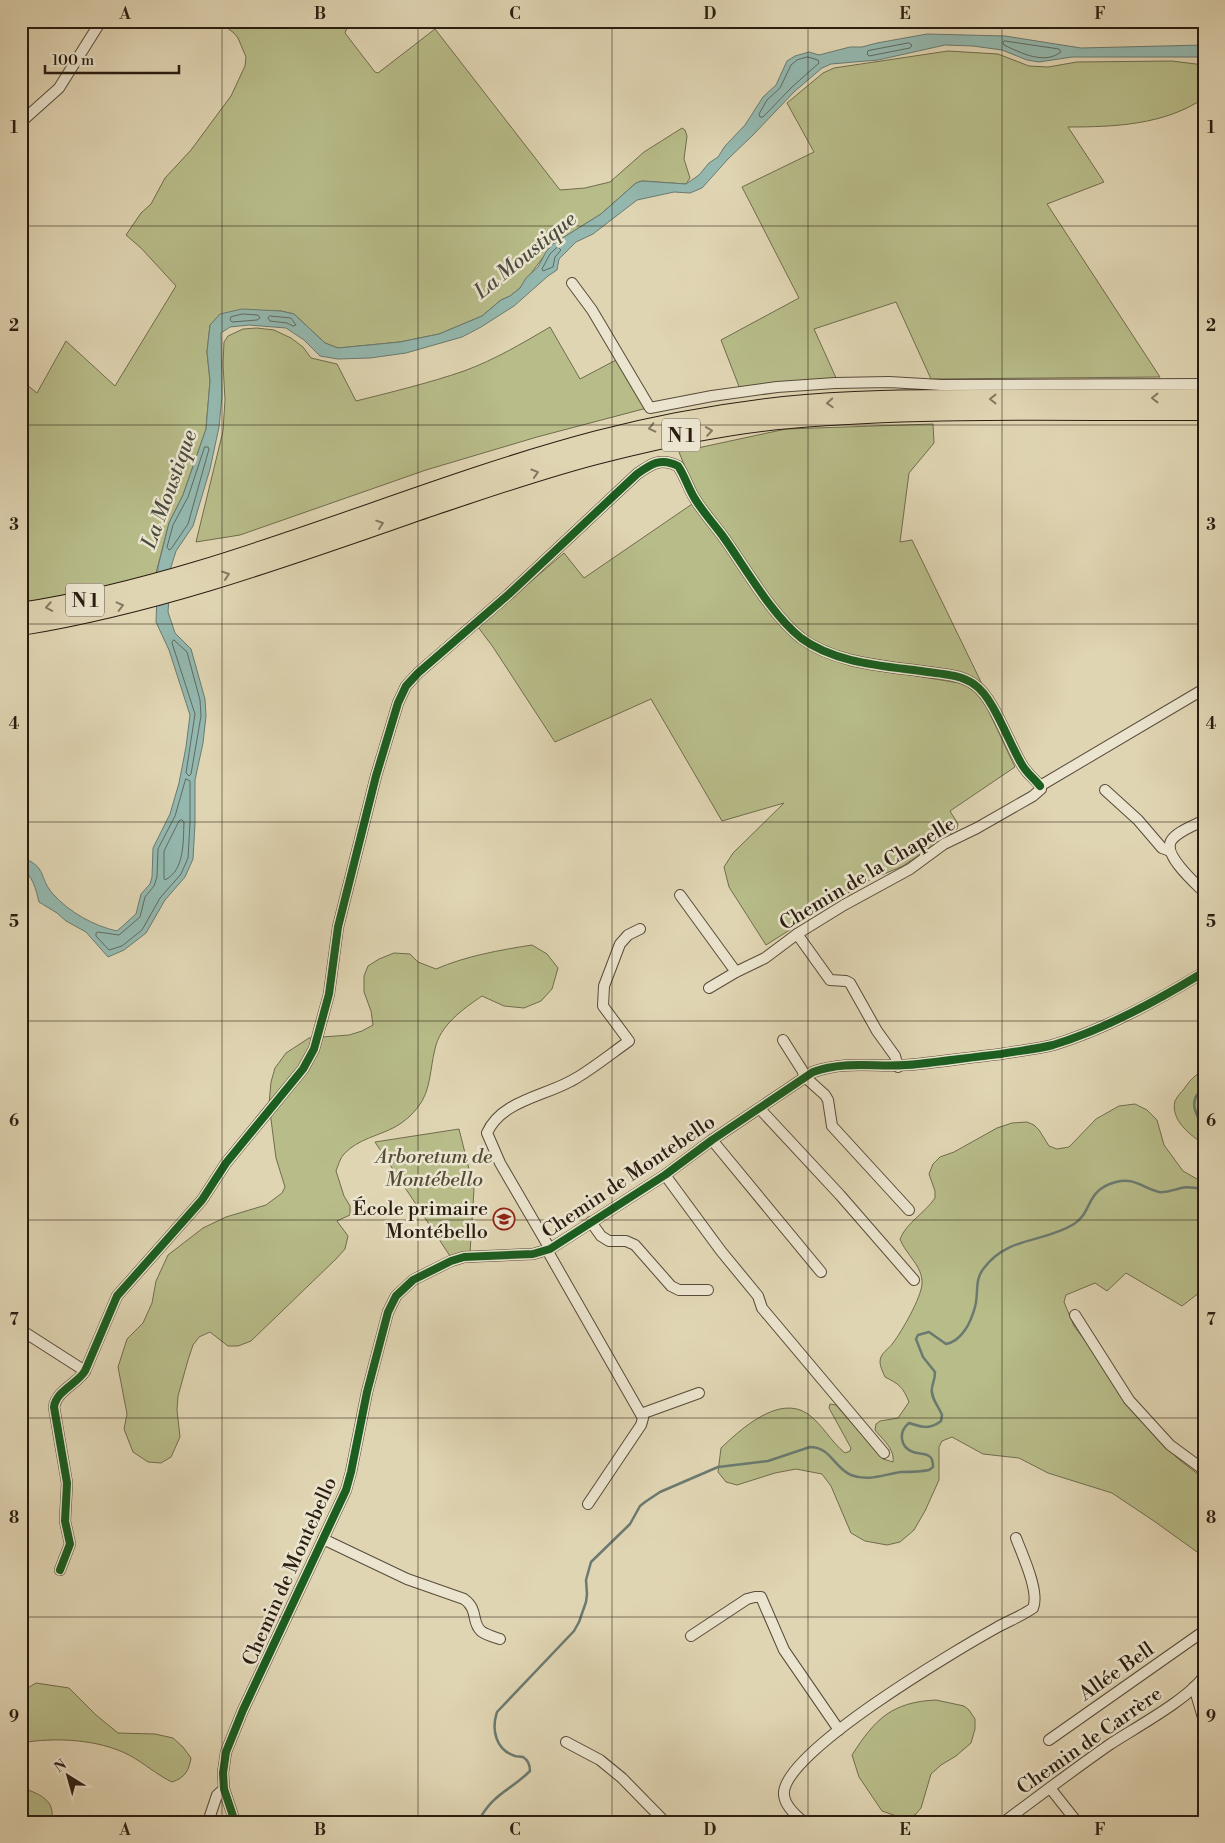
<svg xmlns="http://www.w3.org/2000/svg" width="1225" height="1843" font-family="'Libre Bodoni',serif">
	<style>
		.green { fill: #b7bc89; stroke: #706c4d }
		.water { fill: #94b8af; stroke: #6a7a70 }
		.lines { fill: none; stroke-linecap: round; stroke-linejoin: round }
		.shore { stroke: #5f6a60; stroke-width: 1 }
		.stream { stroke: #6a7a70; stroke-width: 2.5 }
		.minor-casing { stroke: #584b3a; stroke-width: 12 }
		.trunk-casing { stroke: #2a1d11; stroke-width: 20 }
		.minor { stroke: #ebe4ce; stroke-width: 10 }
		.trunk { stroke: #e0d5b3; stroke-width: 18 }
		.cycleway-casing { stroke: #ebe4ce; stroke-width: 11 }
		.cycleway { stroke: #1b5e20; stroke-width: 8 }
		.oneway { stroke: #857962 }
		.grid { fill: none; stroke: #2a1d11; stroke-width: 1; stroke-opacity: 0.55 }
		.labels { text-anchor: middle; stroke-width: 5; stroke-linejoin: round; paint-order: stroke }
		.shield { fill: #ebe4ce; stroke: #64594a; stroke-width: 1 }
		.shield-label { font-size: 19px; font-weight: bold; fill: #2a1d11 }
		.street-label { font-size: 20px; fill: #2a1d11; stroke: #ebe4ce }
		.park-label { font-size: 20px; font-style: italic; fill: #544d35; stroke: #ebe4ce }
		.poi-label { font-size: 20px; fill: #2a1d11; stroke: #ebe4ce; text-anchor: end }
		.water-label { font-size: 21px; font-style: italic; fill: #4a4c40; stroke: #ebe4ce }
		.neatline { fill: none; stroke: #2a1d11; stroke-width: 2 }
		.grid-label { font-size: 16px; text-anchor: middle; font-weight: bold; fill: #2a1d11 }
	</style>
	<rect width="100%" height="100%" fill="#e0d5b3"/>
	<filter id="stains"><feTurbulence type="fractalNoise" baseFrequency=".004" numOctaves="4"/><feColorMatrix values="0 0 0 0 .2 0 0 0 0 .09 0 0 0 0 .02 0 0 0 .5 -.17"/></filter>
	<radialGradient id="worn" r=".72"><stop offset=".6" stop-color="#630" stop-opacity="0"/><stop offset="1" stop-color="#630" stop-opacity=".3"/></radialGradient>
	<g class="green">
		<path d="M218,21H357L346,30L345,33L375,72L378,73L435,29L560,190L585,188L610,182L644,152L682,128L685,130L687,136L684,159L690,178L686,184L642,181L636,183L601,214L553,244L520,288L510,296L501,300L482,316L439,334L400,342L338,348L325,343L294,314L281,311H263L220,315L210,325L207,352L210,381L206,429L183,495L169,523L155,577L103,588L21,603V380L37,393L66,341L115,386L176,286L141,248L126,235L141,213L151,204L165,178L191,150L231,96L245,66L246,57L238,38L234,33Z"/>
		<path d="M948,51L998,54L1029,66L1048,67L1077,62L1172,61L1204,65V98C1165,125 1114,127 1068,127L1104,182L1047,204L1160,377L931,379L896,302L814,329L837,380L740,389L721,340L799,298L742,187L814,152L787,103L823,73L834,68Z"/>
		<path d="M550,327L580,379L618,359L647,408L537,437L426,470L240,535L196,542L223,431L225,400L223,364L224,342L228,336L243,329L257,328L274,330L291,338L303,347L311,358L337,364L356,401C392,392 429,383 464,371C494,360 523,343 550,327Z"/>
		<path d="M933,424L934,443L909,473L900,542L912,540L982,684L962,673L873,659L869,668L965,684L982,697L1015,767L950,811L958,824L957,829L903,866L865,882L766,945L729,887L724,867L733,853L784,803L722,821L651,699L555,742L493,647L478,627L564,553L584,578L698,500L679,452L786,429Z"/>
		<path d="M532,945L547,954L558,968L552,989L541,1001L524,1008L504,1006L482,996C463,1009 440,1025 435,1049C430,1068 431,1091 418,1107C412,1115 404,1122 395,1127C378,1136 358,1139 344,1154C340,1158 338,1166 336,1171L344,1196L350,1206V1215L337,1221L348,1236L345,1249L336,1259L251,1341L238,1346H228L210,1332L199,1337L193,1345L188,1360L178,1396L177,1410L180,1437L171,1457L161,1463L148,1462L133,1452L124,1429L127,1414L118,1367L127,1339L143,1323L152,1303L156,1281L168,1255L203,1228L226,1217L266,1205L282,1193L285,1187L276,1158L269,1104L271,1082L275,1068L286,1053L309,1038L349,1035L362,1031L373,1025L371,1011L364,992V976L368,966L379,959L394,953L410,954L418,962L436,969C466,956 500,950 532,945Z"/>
		<path d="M1204,1070V1144C1191,1136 1170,1120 1175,1101C1177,1097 1181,1092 1184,1089C1190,1080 1195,1075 1204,1070Z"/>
		<path d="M1135,1104L1147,1110L1157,1120L1164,1145L1183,1171L1204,1183V1289L1182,1306L1126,1273L1107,1291L1095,1283L1066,1295L1064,1302L1074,1326L1150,1427L1176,1457L1204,1479V1557L1154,1521L1112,1493L1048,1473L1019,1458L983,1454L952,1437L942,1441L939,1447V1480L925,1511L914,1530L900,1542L887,1545L865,1541L851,1533L831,1486L822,1474L796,1469L775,1473L737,1485L726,1482L718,1472L721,1448C741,1429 779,1394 808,1414C823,1425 831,1442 845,1453L850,1451L851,1448L829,1408L830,1404L836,1405L883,1459L893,1462C895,1449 882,1439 875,1430L876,1424L880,1421L898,1418L909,1402C903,1387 899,1384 885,1377C883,1372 880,1367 880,1362C880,1353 888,1350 893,1343C902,1331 921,1298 922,1284C923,1266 906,1255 900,1239C907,1222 924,1214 935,1198V1191L929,1174L933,1164L940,1157L954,1152L997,1128L1012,1123L1027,1122L1034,1125L1039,1130L1049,1146L1057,1149L1069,1147L1096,1119L1119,1106Z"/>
		<path d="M459,1129L474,1189L470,1253L450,1256L375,1142Z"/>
		<path d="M36,1683L69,1688L96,1715L118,1733L155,1734L173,1738L183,1747L191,1758C189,1770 185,1778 172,1782C157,1775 144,1763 129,1755C98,1739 55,1737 21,1743V1692Z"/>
		<path d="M936,1700L964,1706L969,1710L975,1719V1729L971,1743L956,1756L941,1765L931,1774L921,1808L915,1815L902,1818L882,1811L859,1777L852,1755C875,1719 892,1702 936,1700Z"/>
		<path d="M21,1787C38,1794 57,1799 51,1822H21Z"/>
	</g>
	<path class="water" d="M927,34L1005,36L1081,48L1204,45V57H1072L1039,62L1027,60L1002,50L973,46L945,45L878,60L831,64L822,68L795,91L753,135L728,159L702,188L690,193L674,192L637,200L593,234L576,242L559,259L557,270L548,276L514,306L481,327L462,337L406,353L370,358L338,359L320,356L304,340L286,328L249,325L230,327L221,333L222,396L219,427L210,469L193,526L176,551L171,567L168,612L175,633L191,649L205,699L206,716L203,743L195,780V823L193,859L185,877L165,900L146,933L124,950L108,957L86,932L66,921L57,913L39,902C36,890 33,875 21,869V857C48,867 38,877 53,894C69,912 94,926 117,931L136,914L141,894L150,884L152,877L153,848L170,814L179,783L186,747L190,715L169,650L156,622L158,567L169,523L183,495L206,429L210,381L207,352L210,325L220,314L242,309L281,311L294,314L325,343L338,348L400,342L439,334L482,316L501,300L510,296L520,288L526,278L538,267L546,252L553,244L601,214L636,183L642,181L686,184L699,175L709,163L718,157L725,146L745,125L763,97L776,85L787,61L795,56L809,52L819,55L850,47H862L877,43Z"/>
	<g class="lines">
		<g class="shore">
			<path d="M1005,41L1059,49L1061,52C1044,65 1021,53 1004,45L1003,42Z"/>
			<path d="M909,43L912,45L910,48L869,56L867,54L868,51Z"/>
			<path d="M808,57L818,60L819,63L792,87L763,117H760L759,114L767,100L780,88L791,65L797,60Z"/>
			<path d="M558,247L561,250L555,257L553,267L543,271L542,269L550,254Z"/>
			<path d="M243,314L258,315L260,318L257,320L232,322L230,320L231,317Z"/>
			<path d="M270,316L291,318L296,325L293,326L287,323L270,321L268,318Z"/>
			<path d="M205,447H208L209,449L188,524L171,549L169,550L167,547L173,525L188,497Z"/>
			<path d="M174,640L187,652L200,700L201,716L191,774L189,776L186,773L195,714L172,643Z"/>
			<path d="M186,779L190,781V823L188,858L181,874L160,898L142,930L122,946L109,950L96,936V933L98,932L119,935L140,917L145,897L154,886L157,877L158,849L175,816Z"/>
			<path d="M182,820L184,822C183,841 185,870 165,880L164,878V851L179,821Z"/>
		</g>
		<g class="stream">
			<path d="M1204,1088C1188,1099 1194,1113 1204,1126"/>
			<path d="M478,1822C493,1793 510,1791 530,1771C530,1765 528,1760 523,1757C520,1756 517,1757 515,1756C496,1750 491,1730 497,1712L574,1631L579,1622L586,1602L587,1594L586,1580L591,1562L630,1524L640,1506L645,1502L660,1492L718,1467L768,1461L810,1447C831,1447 834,1468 851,1475C868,1482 885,1474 901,1472C911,1472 920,1472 929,1470L933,1467C933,1463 933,1458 929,1456C925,1453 918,1454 913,1452C900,1447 898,1432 909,1423C921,1427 930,1430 941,1421L942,1415C939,1407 930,1397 932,1388C933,1382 935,1379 935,1372L923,1357L916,1339L918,1335L929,1332L946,1344C962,1341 971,1322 975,1307C979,1293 974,1280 984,1268C1008,1236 1044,1243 1074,1224C1093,1212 1085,1190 1116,1182C1135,1177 1142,1188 1159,1192C1167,1193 1173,1190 1181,1188C1189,1186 1196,1188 1204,1190"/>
		</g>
		<g class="minor-casing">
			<g id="minor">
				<path d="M21,122L59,88L101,21"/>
				<path d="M572,283L592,310L650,408L712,396L777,387L835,383L889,382L941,385L1204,384"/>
				<path d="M1040,786L1204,689"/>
				<path d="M1105,790L1138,820L1162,848L1170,851"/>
				<path d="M1204,820C1194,826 1177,831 1171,841C1163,855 1195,883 1204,892"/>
				<path d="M680,895L736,972"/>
				<path d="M797,934L830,980L846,981L850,983L877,1031L895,1056L898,1067"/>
				<path d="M709,988L736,972L765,958L797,934L844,905L910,869L944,844L977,828L1033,796L1041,789L1040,786"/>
				<path d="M783,1040L802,1070L805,1077L825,1095L828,1100L832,1126L909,1210"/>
				<path d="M760,1109L840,1195L914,1280"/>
				<path d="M712,1140L821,1272"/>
				<path d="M665,1175L721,1251L758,1296L762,1308L884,1453"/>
				<path d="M591,1222L601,1236L609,1241H626L635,1245L671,1286L679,1290H708"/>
				<path d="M550,1249L500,1163L487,1133C502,1099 549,1096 578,1077C596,1066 612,1053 629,1041L603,1006L604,986L620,944L628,935L640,929"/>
				<path d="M547,1250L643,1418L641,1425L588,1504"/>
				<path d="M1075,1315L1129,1400L1170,1445L1204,1470"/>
				<path d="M21,1330L85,1371"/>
				<path d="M641,1414L699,1393"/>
				<path d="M323,1539L407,1579L464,1599C479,1610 471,1622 481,1631C486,1635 494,1637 500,1639"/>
				<path d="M60,1570L70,1544L65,1521L67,1483L54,1407C56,1391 77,1384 85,1371L117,1296L202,1200L226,1163L303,1069L314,1049L329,994L338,927L376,776L398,703L406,686L418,673L509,594L637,474C651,464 661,457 678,466C685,476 688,488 695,499C703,512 713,523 722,535C745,567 771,614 801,638C836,664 886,666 928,672C944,674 962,675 975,685C993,697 1009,743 1021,763C1026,773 1034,778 1040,786"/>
				<path d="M691,1636L747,1599L755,1597H761L784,1650L839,1730"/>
				<path d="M1194,1687L1204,1721"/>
				<path d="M1049,1740L1204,1631"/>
				<path d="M566,1742L600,1760L622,1778L665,1822"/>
				<path d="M1050,1788L1077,1822"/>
				<path d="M208,1822L217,1795L224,1789"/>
				<path d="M235,1822L224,1789L223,1773L226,1752L243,1710L346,1490L351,1472L367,1392L388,1312L396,1296L413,1280L451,1261L464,1257L533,1254L550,1249L665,1175L712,1140L813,1072C849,1059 881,1069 918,1064C946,1061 973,1057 1001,1054C1018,1051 1037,1049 1053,1045C1106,1029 1157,1001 1204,972"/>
				<path d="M804,1822C795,1815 785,1806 784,1795C779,1754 960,1648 996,1628C1008,1621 1022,1616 1033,1608C1040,1592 1022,1554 1016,1538"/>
				<path d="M1004,1822C1039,1796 1073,1770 1109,1745C1133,1729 1189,1699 1204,1676"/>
			</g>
		</g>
		<g class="trunk-casing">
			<g id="trunk">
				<path d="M21,612C221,581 404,491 598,440C659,424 721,413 784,406C848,399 914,399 978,399C1054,399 1129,398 1204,398"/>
				<path d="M21,626C164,603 300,552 436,505C491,487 547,467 604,453C665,438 728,424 790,419C927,407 1066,412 1204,411"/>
			</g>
		</g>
		<use href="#minor" class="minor"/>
		<use href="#trunk" class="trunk"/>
		<g class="cycleway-casing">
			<g id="cycleway">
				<path d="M60,1570L70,1544L65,1521L67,1483L54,1407C56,1391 77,1384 85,1371L117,1296L202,1200L226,1163L303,1069L314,1049L329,994L338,927L376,776L398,703L406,686L418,673L509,594L637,474C651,464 661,457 678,466C685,476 688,488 695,499C703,512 713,523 722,535C745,567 771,614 801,638C836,664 886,666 928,672C944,674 962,675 975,685C993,697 1009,743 1021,763C1026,773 1034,778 1040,786"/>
				<path d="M235,1822L224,1789L223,1773L226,1752L243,1710L346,1490L351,1472L367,1392L388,1312L396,1296L413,1280L451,1261L464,1257L533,1254L550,1249L665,1175L712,1140L813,1072C849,1059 881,1069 918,1064C946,1061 973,1057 1001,1054C1018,1051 1037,1049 1053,1045C1106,1029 1157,1001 1204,972"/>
			</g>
		</g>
		<use href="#cycleway" class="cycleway"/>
	</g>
	<defs><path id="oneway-chevron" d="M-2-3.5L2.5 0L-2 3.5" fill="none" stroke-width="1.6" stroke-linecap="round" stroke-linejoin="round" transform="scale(1.25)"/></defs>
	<g class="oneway">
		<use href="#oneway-chevron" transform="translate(1155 398) rotate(180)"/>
		<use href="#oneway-chevron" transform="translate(993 399) rotate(180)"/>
		<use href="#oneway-chevron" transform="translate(830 403) rotate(177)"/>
		<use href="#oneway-chevron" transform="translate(652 428) rotate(167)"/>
		<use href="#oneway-chevron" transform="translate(709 431) rotate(-8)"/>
		<use href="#oneway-chevron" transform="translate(535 473) rotate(-17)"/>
		<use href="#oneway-chevron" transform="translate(380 524) rotate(-19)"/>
		<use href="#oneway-chevron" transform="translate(226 575) rotate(-18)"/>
		<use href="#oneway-chevron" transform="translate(120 606) rotate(-14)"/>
		<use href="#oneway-chevron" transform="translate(49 607) rotate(170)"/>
	</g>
	<path class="grid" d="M222,21V1822M418,21V1822M612,21V1822M808,21V1822M1002,21V1822M21,226H1204M21,425H1204M21,624H1204M21,822H1204M21,1021H1204M21,1220H1204M21,1418H1204M21,1617H1204"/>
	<defs>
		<g id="school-ring" transform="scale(1.125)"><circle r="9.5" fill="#ebe4ce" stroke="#8f2418" stroke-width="1.5"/><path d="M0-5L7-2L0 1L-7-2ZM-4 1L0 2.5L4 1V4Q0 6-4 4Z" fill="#8f2418"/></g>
	</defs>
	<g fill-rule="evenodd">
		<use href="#school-ring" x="504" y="1219"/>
	</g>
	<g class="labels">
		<g class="shield">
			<rect x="662" y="418.5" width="38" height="33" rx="4"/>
			<rect x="66" y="583.5" width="38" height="33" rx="4"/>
		</g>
		<g class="shield-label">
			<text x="681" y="442">N 1</text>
			<text x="85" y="607">N 1</text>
		</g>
		<g class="street-label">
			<text transform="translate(867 873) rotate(-31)" y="7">Chemin de la Chapelle</text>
			<text transform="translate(628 1176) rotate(-34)" y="7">Chemin de Montebello</text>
			<text transform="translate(289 1571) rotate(-66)" y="7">Chemin de Montebello</text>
			<text transform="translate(1116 1671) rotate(-35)" y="7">Allée Bell</text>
			<text transform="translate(1089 1740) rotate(-35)" y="7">Chemin de Carrère</text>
		</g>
		<g class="park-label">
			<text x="434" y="1163">Arboretum de<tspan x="434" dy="23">Montébello</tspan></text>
		</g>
		<g class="poi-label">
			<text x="488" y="1215">École primaire<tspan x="488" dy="23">Montébello</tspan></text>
		</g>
		<g class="water-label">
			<text transform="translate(525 255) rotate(-39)" y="7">La Moustique</text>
			<text transform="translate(169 489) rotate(-70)" y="7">La Moustique</text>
		</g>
	</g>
	<rect width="1225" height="1843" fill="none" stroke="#e0d5b3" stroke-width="55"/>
	<g transform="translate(68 1776) rotate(323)" stroke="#ebe4ce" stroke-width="4" paint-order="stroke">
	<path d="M0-4L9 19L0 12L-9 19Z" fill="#2a1d11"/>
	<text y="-8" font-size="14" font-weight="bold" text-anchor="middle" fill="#2a1d11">N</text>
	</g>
	<path d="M45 65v8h134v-8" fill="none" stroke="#2a1d11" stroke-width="2.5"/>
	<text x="52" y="65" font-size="15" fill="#2a1d11" stroke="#ebe4ce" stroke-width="4" paint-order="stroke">100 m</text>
	<rect x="28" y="28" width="1170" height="1788" class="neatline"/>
	<g class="grid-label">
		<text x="125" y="19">A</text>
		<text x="320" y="19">B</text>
		<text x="515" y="19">C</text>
		<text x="710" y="19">D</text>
		<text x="905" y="19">E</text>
		<text x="1100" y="19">F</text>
		<text x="14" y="133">1</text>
		<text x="1211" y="133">1</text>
		<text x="14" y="331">2</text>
		<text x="1211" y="331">2</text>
		<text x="14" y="530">3</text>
		<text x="1211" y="530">3</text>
		<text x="14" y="729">4</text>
		<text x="1211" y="729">4</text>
		<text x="14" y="927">5</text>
		<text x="1211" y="927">5</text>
		<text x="14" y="1126">6</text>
		<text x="1211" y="1126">6</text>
		<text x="14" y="1325">7</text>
		<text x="1211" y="1325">7</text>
		<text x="14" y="1523">8</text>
		<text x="1211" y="1523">8</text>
		<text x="14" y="1722">9</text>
		<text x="1211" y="1722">9</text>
		<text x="125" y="1835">A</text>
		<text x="320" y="1835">B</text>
		<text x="515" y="1835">C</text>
		<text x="710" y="1835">D</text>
		<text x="905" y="1835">E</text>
		<text x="1100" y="1835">F</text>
	</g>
	<rect width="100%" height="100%" filter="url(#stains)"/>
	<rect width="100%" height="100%" fill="url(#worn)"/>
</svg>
